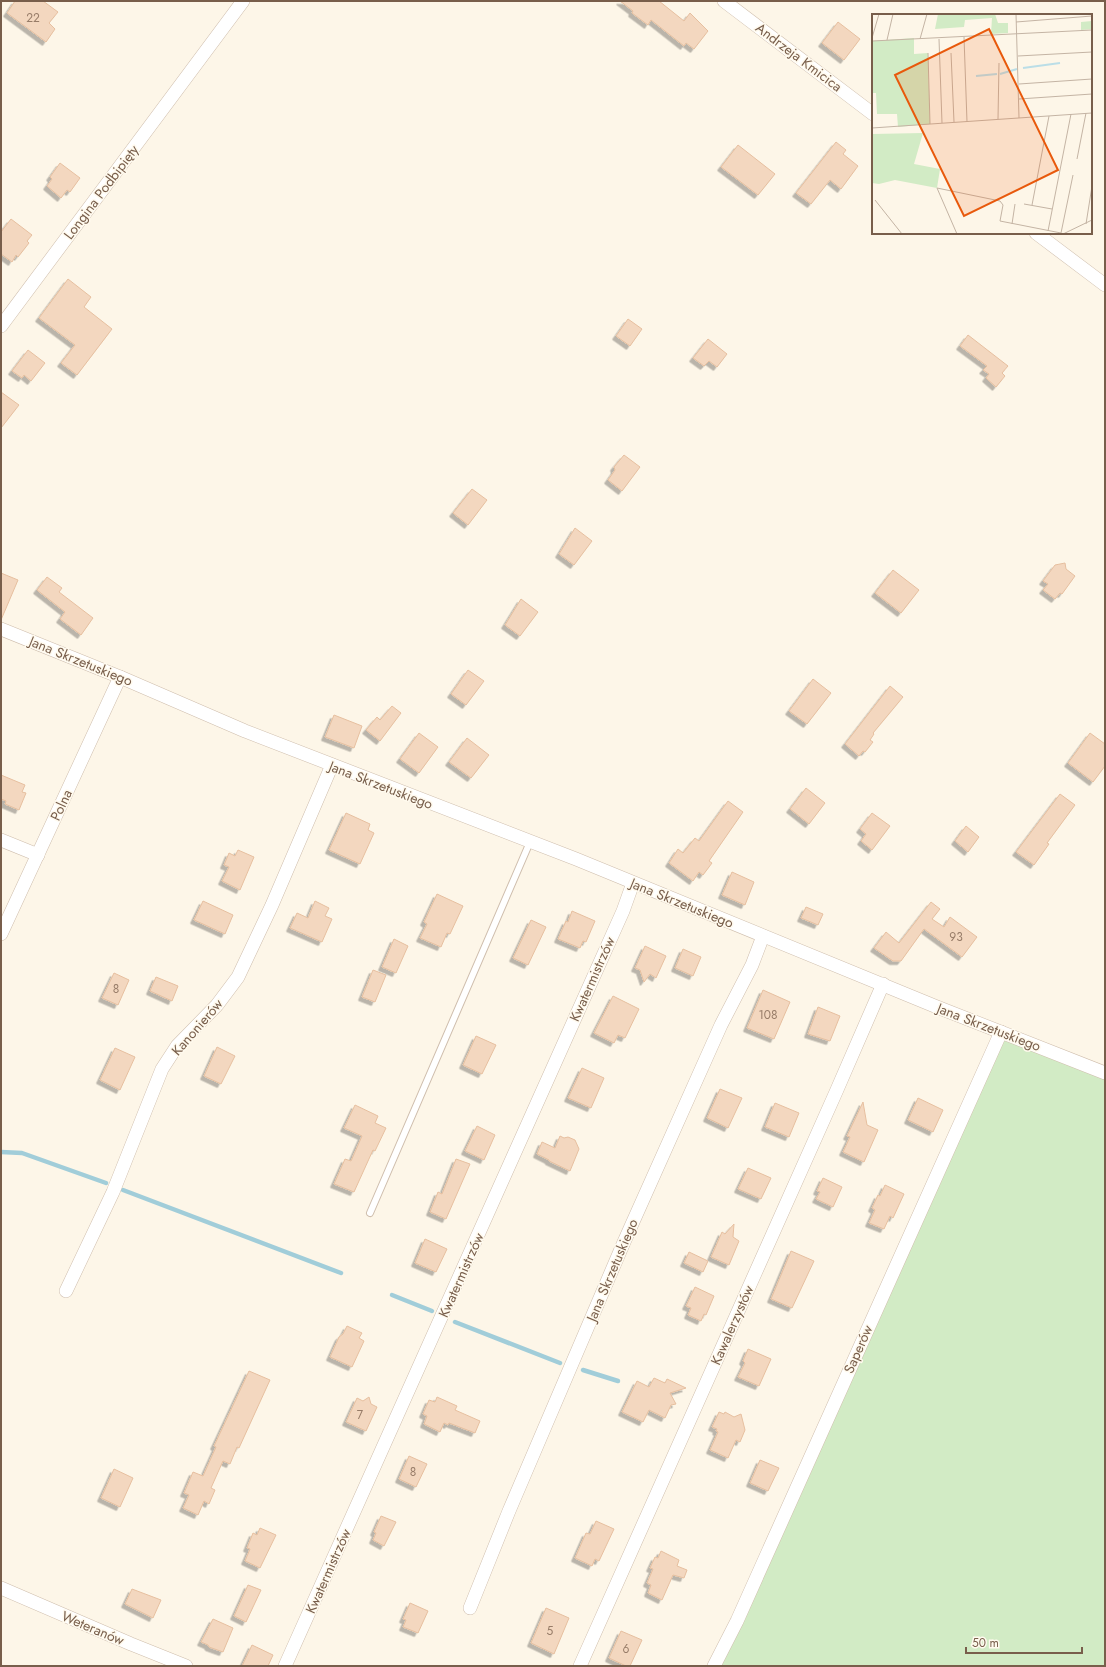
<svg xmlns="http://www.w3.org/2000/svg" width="1106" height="1667" font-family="Jost,sans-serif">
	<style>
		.green { fill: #d2ebc5 }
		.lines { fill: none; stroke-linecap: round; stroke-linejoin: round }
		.stream { stroke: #a1cdd9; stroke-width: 4.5 }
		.building { fill: #f3d7bf; stroke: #e6bf9f; filter: url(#shadow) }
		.service-casing { stroke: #cfbead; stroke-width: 8 }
		.minor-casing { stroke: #cfbead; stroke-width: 14 }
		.service { stroke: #fff; stroke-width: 6 }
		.minor { stroke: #fff; stroke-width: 13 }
		.labels { text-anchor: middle; stroke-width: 3; stroke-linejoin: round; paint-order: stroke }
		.number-label { font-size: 12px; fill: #977c68 }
		.street-label { font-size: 14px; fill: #785e4b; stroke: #fffaee }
		.inset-river { fill: none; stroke: #bbdee7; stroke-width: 2 }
		.inset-road { fill: none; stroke: #c4b4a4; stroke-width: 1 }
		.view { fill: #e8590c; fill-opacity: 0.15; stroke: #e8590c; stroke-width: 2 }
		.inset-edge { fill: none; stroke: #785e4b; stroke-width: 2 }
	</style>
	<defs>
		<filter id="shadow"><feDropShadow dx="-3.5" dy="3.5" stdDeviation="0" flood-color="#0004"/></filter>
	</defs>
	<rect width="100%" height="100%" fill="#fdf6e8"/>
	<path class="green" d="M1001,1032L1105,1072V1666H714Z"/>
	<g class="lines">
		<g class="stream">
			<path d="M1,1152L22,1153L106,1183"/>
			<path d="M123,1190L341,1273"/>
			<path d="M392,1295L432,1311"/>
			<path d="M455,1322L560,1363"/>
			<path d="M583,1370L618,1381"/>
		</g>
	</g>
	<g class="building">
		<path d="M15,1H43L58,12L49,23L55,29L46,42L7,13Z"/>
		<path d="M620,1H659L684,21L690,13L708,31L694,49L686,43L684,46L651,20L648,25L632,13L633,11Z"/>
		<path d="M838,22L860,39L844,60L822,43Z"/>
		<path d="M836,142L846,150L843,154L858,166L841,189L830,180L811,204L796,193Z"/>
		<path d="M738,145L775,174L758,195L721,167Z"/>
		<path d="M60,163L80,178L70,192L67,190L61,198L47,186L52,179L50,177Z"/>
		<path d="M11,219L32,235L27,241L29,243L18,257L16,255L12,262L1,254V232Z"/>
		<path d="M68,279L91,297L84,307L112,329L77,375L61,363L75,345L39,318Z"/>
		<path d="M628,319L642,329L630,346L616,336Z"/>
		<path d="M968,335L1008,366L1002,373L1005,376L996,387L986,378L989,374L983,370L987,366L960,346Z"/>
		<path d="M708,339L727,354L717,367L709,361L704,366L693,358Z"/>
		<path d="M28,350L45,363L31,381L24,375L22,378L12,371Z"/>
		<path d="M1,392L19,405L1,428Z"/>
		<path d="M624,455L640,467L622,491L608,480L615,470L614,467Z"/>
		<path d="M472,489L487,500L468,525L453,513Z"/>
		<path d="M575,528L592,541L574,565L559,554Z"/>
		<path d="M1065,563L1066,569L1075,576L1062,594L1060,593L1055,599L1043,590L1048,584L1043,581L1055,565Z"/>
		<path d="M893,570L919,590L901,613L875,593Z"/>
		<path d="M1,573L18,580L1,620Z"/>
		<path d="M47,577L62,588L59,592L93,618L81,635L60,619L65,612L37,590Z"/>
		<path d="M521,599L538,612L520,636L505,625Z"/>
		<path d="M468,670L484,681L466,705L451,694Z"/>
		<path d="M813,679L831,693L807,724L789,711Z"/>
		<path d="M890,686L903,697L873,733L874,734L870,740L873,742L865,752L863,751L859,756L845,744Z"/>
		<path d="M392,706L401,713L380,741L366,730L377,717L380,720Z"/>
		<path d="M334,715L362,726L354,748L325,737Z"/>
		<path d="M419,733L438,747L419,773L400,759Z"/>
		<path d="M1090,733L1105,744V766L1093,782L1068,763Z"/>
		<path d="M467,738L489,755L471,778L449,762Z"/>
		<path d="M1,775L25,785L22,792L26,793L19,810L5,804L6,801L1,799Z"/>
		<path d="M806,788L825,803L809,824L790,809Z"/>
		<path d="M1060,794L1075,805L1047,843L1049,844L1034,865L1016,852Z"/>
		<path d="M728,801L743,812L709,861L712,863L703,875L699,872L693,881L669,863L678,849L683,853L695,838L699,841Z"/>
		<path d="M346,813L370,824L368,830L374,833L360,864L329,850Z"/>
		<path d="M872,813L890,826L872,850L861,841L866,834L860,829Z"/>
		<path d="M966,826L979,837L968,852L955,841Z"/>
		<path d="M238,850L254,857L240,890L222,881L229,867L224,865L229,853L235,856Z"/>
		<path d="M732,872L754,882L745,905L722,895Z"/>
		<path d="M437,894L463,906L450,934L447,933L441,947L420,938L427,924L424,922Z"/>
		<path d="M203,901L233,915L225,934L194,920Z"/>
		<path d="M315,901L329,908L325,916L332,919L322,942L290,928L297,913L308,918Z"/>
		<path d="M931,902L940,909L932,919L944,927L950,917L977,937L962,957L924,929L901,961H893L874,948L886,932L899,943Z"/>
		<path d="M806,907L823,914L818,925L801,918Z"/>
		<path d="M572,911L595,921L586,942L583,941L580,948L558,939L566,921L568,922Z"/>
		<path d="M531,920L546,927L528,965L513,958Z"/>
		<path d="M394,939L408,946L396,973L382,967Z"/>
		<path d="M645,946L666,956L656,978L650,974L644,982L640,970L635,968Z"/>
		<path d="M683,949L701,957L693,976L675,968Z"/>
		<path d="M373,970L386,975L375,1002L362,997Z"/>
		<path d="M114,973L129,980L118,1005L102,998Z"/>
		<path d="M156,977L178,986L172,1001L150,991Z"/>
		<path d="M763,990L790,1002L774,1039L747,1028Z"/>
		<path d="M613,996L639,1009L625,1038L618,1035L614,1043L594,1033Z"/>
		<path d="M818,1007L840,1016L830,1041L808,1034Z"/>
		<path d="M476,1036L496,1045L482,1074L463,1065Z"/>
		<path d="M217,1047L235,1056L221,1084L204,1076Z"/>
		<path d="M115,1048L135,1057L120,1090L100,1080Z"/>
		<path d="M582,1068L604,1078L591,1108L568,1098Z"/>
		<path d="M720,1089L742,1098L728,1128L707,1118Z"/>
		<path d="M918,1098L943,1110L933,1132L908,1120Z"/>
		<path d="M863,1102L867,1125L878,1130L864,1162L843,1152L850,1137L847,1136Z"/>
		<path d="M775,1103L799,1113L789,1137L765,1127Z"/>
		<path d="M355,1105L378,1116L375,1123L386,1128L375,1151L373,1150L354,1192L334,1184L345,1159L351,1161L362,1136L344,1128Z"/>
		<path d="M477,1126L495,1135L484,1160L465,1151Z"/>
		<path d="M560,1136L564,1138L568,1137L575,1140L579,1149L570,1171L549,1161V1160L537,1154L542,1142L555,1148Z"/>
		<path d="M456,1159L470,1164L446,1219L430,1212L438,1192L442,1194Z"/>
		<path d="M748,1168L771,1178L761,1199L738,1189Z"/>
		<path d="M823,1178L842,1187L833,1207L816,1199L820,1192L817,1191Z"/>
		<path d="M885,1185L904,1194L893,1218L890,1216L884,1229L869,1223L875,1210L872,1208L878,1195L880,1196Z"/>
		<path d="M734,1224L733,1237L739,1241L729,1265L711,1257L722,1232L725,1234Z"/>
		<path d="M425,1239L447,1249L436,1272L415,1263Z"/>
		<path d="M791,1251L814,1261L792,1308L771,1299Z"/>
		<path d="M689,1252L708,1261L703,1272L684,1263Z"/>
		<path d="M695,1287L714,1296L706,1315L704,1314L701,1321L688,1315L691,1308L686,1306Z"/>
		<path d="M347,1326L362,1333L359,1338L364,1341L352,1367L330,1357L339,1337L343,1334Z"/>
		<path d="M748,1349L771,1359L759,1386L738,1377L745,1363L743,1361Z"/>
		<path d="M249,1371L270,1380L239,1448L237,1447L230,1464L223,1461L211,1488L215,1490L209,1504L204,1501L198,1515L183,1508L189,1495L184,1493L193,1472L203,1476L216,1447L214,1446Z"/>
		<path d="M654,1378L665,1383L667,1379L686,1388L670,1393L676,1404L671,1405L665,1418L649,1410L643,1422L622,1412L637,1381L649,1387Z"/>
		<path d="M369,1397L371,1404L377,1407L366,1431L346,1422L357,1398L363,1401Z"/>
		<path d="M437,1397L457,1406L455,1410L480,1421L475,1433L449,1423L448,1425L444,1423L440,1432L424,1424L427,1416L423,1414L429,1400L435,1402Z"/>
		<path d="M719,1412L724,1414L725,1412L734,1417L741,1414L745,1430L740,1442L736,1440L728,1458L710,1450L718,1432L716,1431L717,1429L712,1427Z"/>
		<path d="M409,1456L427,1464L416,1487L399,1479Z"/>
		<path d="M760,1460L779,1468L768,1491L750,1483Z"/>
		<path d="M114,1469L133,1478L120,1507L101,1498Z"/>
		<path d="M381,1516L396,1522L384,1546L373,1540L376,1533L374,1532Z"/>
		<path d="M596,1521L614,1529L599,1561L595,1559L592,1566L575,1558L586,1533L590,1534Z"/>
		<path d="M260,1528L276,1535L260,1568L245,1561L250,1549L247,1548L253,1533L257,1535Z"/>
		<path d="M661,1551L679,1560L677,1566L687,1570L684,1578L673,1575L662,1600L648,1593L651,1585L647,1583L653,1569L650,1568L655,1557L658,1558Z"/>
		<path d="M248,1585L261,1590L246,1622L234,1616Z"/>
		<path d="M132,1589L161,1600L153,1618L125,1604Z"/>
		<path d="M410,1603L428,1611L418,1633L403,1627L406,1620L403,1619Z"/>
		<path d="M546,1608L569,1618L554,1654L531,1643Z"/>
		<path d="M213,1619L233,1628L223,1652L209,1647L208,1645L201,1642Z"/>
		<path d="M621,1631L642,1640L630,1666H626L609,1658Z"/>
		<path d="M252,1645L273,1655L268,1666H242Z"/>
	</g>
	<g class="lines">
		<g class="service-casing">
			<path id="service" d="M370,1213L530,842"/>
		</g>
		<g class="minor-casing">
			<g id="minor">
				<path d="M724,1L873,114"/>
				<path d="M1036,233L1105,285"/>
				<path d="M1,326L243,1"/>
				<path d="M1,629L120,677L245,731L576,859L937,1007L1105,1073"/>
				<path d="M1,840L38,855"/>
				<path d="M1,934L120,677"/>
				<path d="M66,1291L113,1192L162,1069L177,1046L217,1005L238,977L272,905L332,765"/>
				<path d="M1,1588L131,1644L186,1666"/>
				<path d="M470,1608L509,1511L624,1242L721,1025L752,965L763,936"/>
				<path d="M285,1666L623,911L633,883"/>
				<path d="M580,1666L836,1092L883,984"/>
				<path d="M714,1666L737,1621L1001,1032"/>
			</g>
		</g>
		<use href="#service" class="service"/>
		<use href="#minor" class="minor"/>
	</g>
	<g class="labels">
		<g class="number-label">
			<text x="33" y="22">22</text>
			<text x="956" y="941">93</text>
			<text x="116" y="993">8</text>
			<text x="768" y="1019">108</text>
			<text x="360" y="1419">7</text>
			<text x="413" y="1476">8</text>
			<text x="550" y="1635">5</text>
			<text x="626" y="1653">6</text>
		</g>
		<g class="street-label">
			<text transform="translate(799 57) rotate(37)" y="5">Andrzeja Kmicica</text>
			<text transform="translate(101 192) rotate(-53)" y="5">Longina Podbipięty</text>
			<text transform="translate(81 661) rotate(22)" y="5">Jana Skrzetuskiego</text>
			<text transform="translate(381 785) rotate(21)" y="5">Jana Skrzetuskiego</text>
			<text transform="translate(61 805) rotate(-65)" y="5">Polna</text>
			<text transform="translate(682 903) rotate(22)" y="5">Jana Skrzetuskiego</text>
			<text transform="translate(592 979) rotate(-66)" y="5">Kwatermistrzów</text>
			<text transform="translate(197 1027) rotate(-49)" y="5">Kanonierów</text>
			<text transform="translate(989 1027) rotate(21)" y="5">Jana Skrzetuskiego</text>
			<text transform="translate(612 1270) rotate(-67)" y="5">Jana Skrzetuskiego</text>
			<text transform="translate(461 1275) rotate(-66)" y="5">Kwatermistrzów</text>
			<text transform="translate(732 1325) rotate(-66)" y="5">Kawalerzystów</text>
			<text transform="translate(858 1349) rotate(-66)" y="5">Saperów</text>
			<text transform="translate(328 1571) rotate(-66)" y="5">Kwatermistrzów</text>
			<text transform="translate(93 1628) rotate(23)" y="5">Weteranów</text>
		</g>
	</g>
	<g transform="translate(872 14)">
		<rect width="220" height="220" fill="#fdf6e8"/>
		<path d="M66,0H123L126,9H136V19L119,20L120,4L93,6L92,13L63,15ZM220,7V15L209,16V8ZM42,24V40L56,39L58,110L26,113L25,100H5L4,79H0V27ZM51,119L42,150L68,155L65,174L23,166L7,170L0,169V120Z" fill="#d2ebc5"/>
		<path class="inset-river" d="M151,54L188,49M128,60L145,55M104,62L125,60"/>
		<path class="inset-road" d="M144,0L147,104M144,8L220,2M92,23L95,108M0,24L7,0M48,25L55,0M67,25L70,109M15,26L21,0M0,27L220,16M56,39L58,110M79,39L82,108M146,42L220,38M147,70L220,65M147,85L220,80M126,105L127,49M0,114L220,99M205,145L214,99M65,174L128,187L131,191L128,207L189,219L201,161M65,174L85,220M3,186L30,220M152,190L180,195M160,191L177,102M140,210L143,190M214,210L220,172M176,217L199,100M191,220L220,206"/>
		<path class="view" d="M117,15L186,156L92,202L23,61Z"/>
		<rect width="220" height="220" class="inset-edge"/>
	</g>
	<rect width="1106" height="1667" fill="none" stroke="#785e4b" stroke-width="4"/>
	<path d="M966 1647v6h116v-6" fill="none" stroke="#785e4b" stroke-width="2"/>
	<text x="972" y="1647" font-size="12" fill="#785e4b" stroke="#fffaee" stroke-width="3" paint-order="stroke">50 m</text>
</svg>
